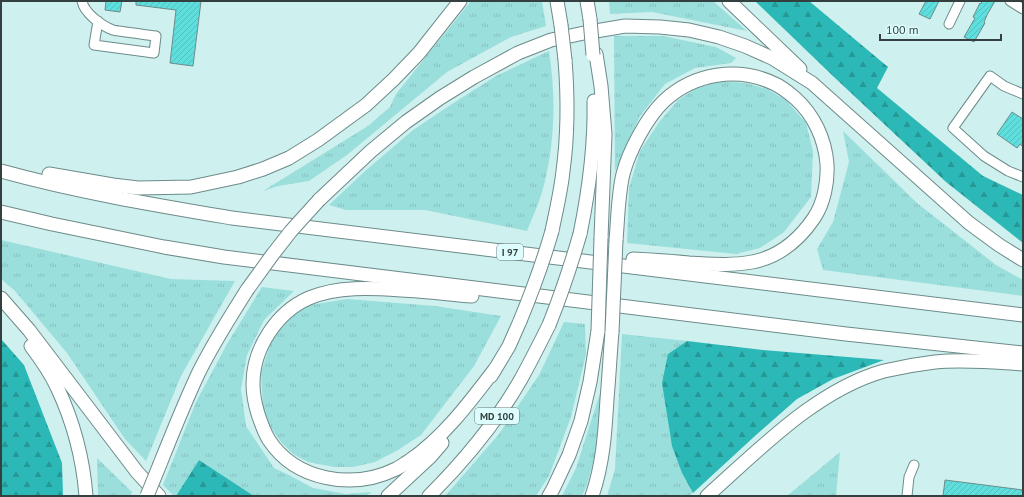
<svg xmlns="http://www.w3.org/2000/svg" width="1024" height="497" font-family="'PT Sans',sans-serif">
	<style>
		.grass { fill: url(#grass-tufts) }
		.forest { fill: url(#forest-firs) }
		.building { fill: url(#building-hatch); stroke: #6d8c8b }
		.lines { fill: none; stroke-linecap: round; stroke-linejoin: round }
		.minor-casing { stroke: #6c8b8a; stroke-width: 11 }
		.highway-casing { stroke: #6c8b8a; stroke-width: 15 }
		.minor { stroke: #fff; stroke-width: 9 }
		.highway { stroke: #fff; stroke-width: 13 }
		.highway-bridge-casing { stroke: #6c8b8a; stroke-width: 15; stroke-linecap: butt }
		.highway-bridge { stroke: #fff; stroke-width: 13 }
		.labels { text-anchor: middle; stroke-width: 4; stroke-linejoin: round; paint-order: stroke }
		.shield { fill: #dcfdfc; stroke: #667978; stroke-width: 1 }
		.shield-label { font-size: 10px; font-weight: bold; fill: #33403f }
	</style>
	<defs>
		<pattern id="grass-tufts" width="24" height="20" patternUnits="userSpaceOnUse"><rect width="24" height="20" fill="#9bdfdd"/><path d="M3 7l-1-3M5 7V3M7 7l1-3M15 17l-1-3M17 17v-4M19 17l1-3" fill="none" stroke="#86c0bf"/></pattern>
		<pattern id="forest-firs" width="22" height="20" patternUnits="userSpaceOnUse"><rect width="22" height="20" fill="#2bb8b6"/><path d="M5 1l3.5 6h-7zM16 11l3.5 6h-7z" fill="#259795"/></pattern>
		<pattern id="building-hatch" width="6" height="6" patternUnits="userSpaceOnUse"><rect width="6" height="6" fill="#5edfdd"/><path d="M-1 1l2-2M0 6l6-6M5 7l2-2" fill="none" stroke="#52c0bf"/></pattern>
	</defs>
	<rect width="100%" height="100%" fill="#cef0ee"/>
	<g class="grass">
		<path d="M471,1H542L546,26L511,37L447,72L347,155L309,181L278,186L263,191L368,126L390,107L396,94Z"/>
		<path d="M609,1H713L747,31L652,12L610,14Z"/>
		<path d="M614,36H663L716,47L736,58L731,63L695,68L665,84L640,116L615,171Z"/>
		<path d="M549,51C556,95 555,142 544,185C540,201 533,216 527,231L425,210H346L329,205L364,172L413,130L458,100L496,76Z"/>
		<path d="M722,81L746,83L767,89L786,100L806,123L813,151L811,197L784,232L760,248L736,254L627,243L629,188L640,151L660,121L678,100L700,86Z"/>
		<path d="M843,131L917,203L996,265L1023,280V296L823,270L817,249L833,222L849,162Z"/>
		<path d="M1,240L171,279L235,281L181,376L146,461L125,439L67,353L15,291L1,279Z"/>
		<path d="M262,287L294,291L264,320L247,355L241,389L246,426L274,468L289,475L313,488L346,494L372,492L366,496H254L199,460L176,496H174L163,485L196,402L227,344Z"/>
		<path d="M347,299L435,306L501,316L474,366L421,435L398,450L375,462L353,467H334L308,462L293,454L281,442L271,428L263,410L261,372L272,339L293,316L310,305Z"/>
		<path d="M564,322L585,324L586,354L571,417L549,476L536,496H445L499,434L539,375Z"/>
		<path d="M622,334L687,341L668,354L682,473L693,493L689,496H607L615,469Z"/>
		<path d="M602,387L599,440L587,485L582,496H562L576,468Z"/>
		<path d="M840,452L836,496H787Z"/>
		<path d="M97,458L132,492L131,496H98Z"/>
	</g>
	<g class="forest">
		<path d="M755,1H809L888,67L877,88L983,176L1023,195V243L946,182L834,77Z"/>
		<path d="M1,339L24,365L62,463L63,496H1Z"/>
		<path d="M687,341L763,350L884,360L833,379L797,399L756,435L693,493L682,473L672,446L662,383L668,354Z"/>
		<path d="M199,460L254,496H176Z"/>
	</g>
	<g class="building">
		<path d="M106,1H122L120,12L105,10Z"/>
		<path d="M136,1H201L193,66L170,63L176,10L136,5Z"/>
		<path d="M926,1H939L930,19L919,14Z"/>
		<path d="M982,1H995L987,15L984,22L985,23L974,42L964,37L975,18L973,17L980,3L981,4Z"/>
		<path d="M1012,112L1023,119V147L1020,144L1017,148L997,134Z"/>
		<path d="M945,480L1023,490V496H943Z"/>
	</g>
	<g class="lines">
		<g class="minor-casing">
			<g id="minor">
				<path d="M82,1C84,13 102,26 113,30C116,31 121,31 125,32C135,33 146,35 156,36L154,53L94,45L98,21"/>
				<path d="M1010,1L1023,9"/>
				<path d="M949,24L960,1"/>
				<path d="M1023,94L1004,86L990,76L953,128L984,156L1008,171L1023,177"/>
				<path d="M907,496L909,477L914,465"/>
			</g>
		</g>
		<g class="highway-casing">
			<g id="highway">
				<path d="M557,1L561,25"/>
				<path d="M587,1L590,19"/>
				<path d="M729,1L800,69"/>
				<path d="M596,54L601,86L605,134L601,238"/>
				<path d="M1,171C77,192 155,205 232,218L1023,315"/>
				<path d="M49,174L113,185L138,188L191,187L238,177L263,169L289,158L318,140L366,105L394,79L419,53L460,1"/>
				<path d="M319,200L371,151L406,122L440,98L474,77L518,53L551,40L584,33L625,26L660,27L689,30L719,37L745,46L772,58L812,83L969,223L999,245L1023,260"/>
				<path d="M1,212L52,224L164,247L224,257L846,334L1023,353"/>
				<path d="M552,231C556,211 561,191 563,171C568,134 568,97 565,60"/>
				<path d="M580,234C589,190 595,146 594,101"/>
				<path d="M616,240C618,218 618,195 623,174C629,151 647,117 664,101C694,73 738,66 775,84C782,87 789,93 795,98C814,115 825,139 827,164C828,182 824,203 814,218C799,240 779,257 752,262C731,266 710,264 689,263C670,261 652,260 633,259"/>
				<path d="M472,296C448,294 424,291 401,290C371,288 338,286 309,298C277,312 253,348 253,384C253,394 255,404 258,414C261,423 264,432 269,440C296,481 353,490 396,469C400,467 404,464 409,461C443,438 470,402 495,369"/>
				<path d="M1,298L29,330L137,472L159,496"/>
				<path d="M31,346C40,358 51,374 57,387C74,423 83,457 86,496"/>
				<path d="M491,376L509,346L520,321"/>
				<path d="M160,464C172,434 184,404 198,374C212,345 230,317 247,290"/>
				<path d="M388,496L430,457L442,443"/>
				<path d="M429,496C464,461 496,423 521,379C531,361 540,343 549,325"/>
				<path d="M549,496L553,489L569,455L581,421L590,382L598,331"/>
				<path d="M592,496C603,464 605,433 607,399C609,377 610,355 612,332"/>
				<path d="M707,496C759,450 816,390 884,371C901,367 918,364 935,362C963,359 995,362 1023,364"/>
			</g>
		</g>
		<use href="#minor" class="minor"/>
		<use href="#highway" class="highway"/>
		<g class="highway-bridge-casing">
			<g id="highway-bridge">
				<path d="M590,19L593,55"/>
				<path d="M561,25L565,60"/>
				<path d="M247,290L273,254L291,231L319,200"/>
				<path d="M520,321C532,292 543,262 552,231"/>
				<path d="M549,325C561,295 571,265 580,234"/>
				<path d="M598,331L601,238"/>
				<path d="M612,332L616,240"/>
				<path d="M147,496L160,464"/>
			</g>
		</g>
		<use href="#highway-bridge" class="highway-bridge"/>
	</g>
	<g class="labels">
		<g class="shield">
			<rect x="497" y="244" width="26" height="16" rx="3"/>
			<rect x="475" y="408" width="44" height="16" rx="3"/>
		</g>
		<g class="shield-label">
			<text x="510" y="256">I 97</text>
			<text x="497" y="420">MD 100</text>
		</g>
	</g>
	<rect width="1024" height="497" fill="none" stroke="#33403f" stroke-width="4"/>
	<path d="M880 34v6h121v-6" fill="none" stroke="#33403f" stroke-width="2"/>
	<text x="886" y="34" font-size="12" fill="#33403f" stroke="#dcfdfc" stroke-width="3" paint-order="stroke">100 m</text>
</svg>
